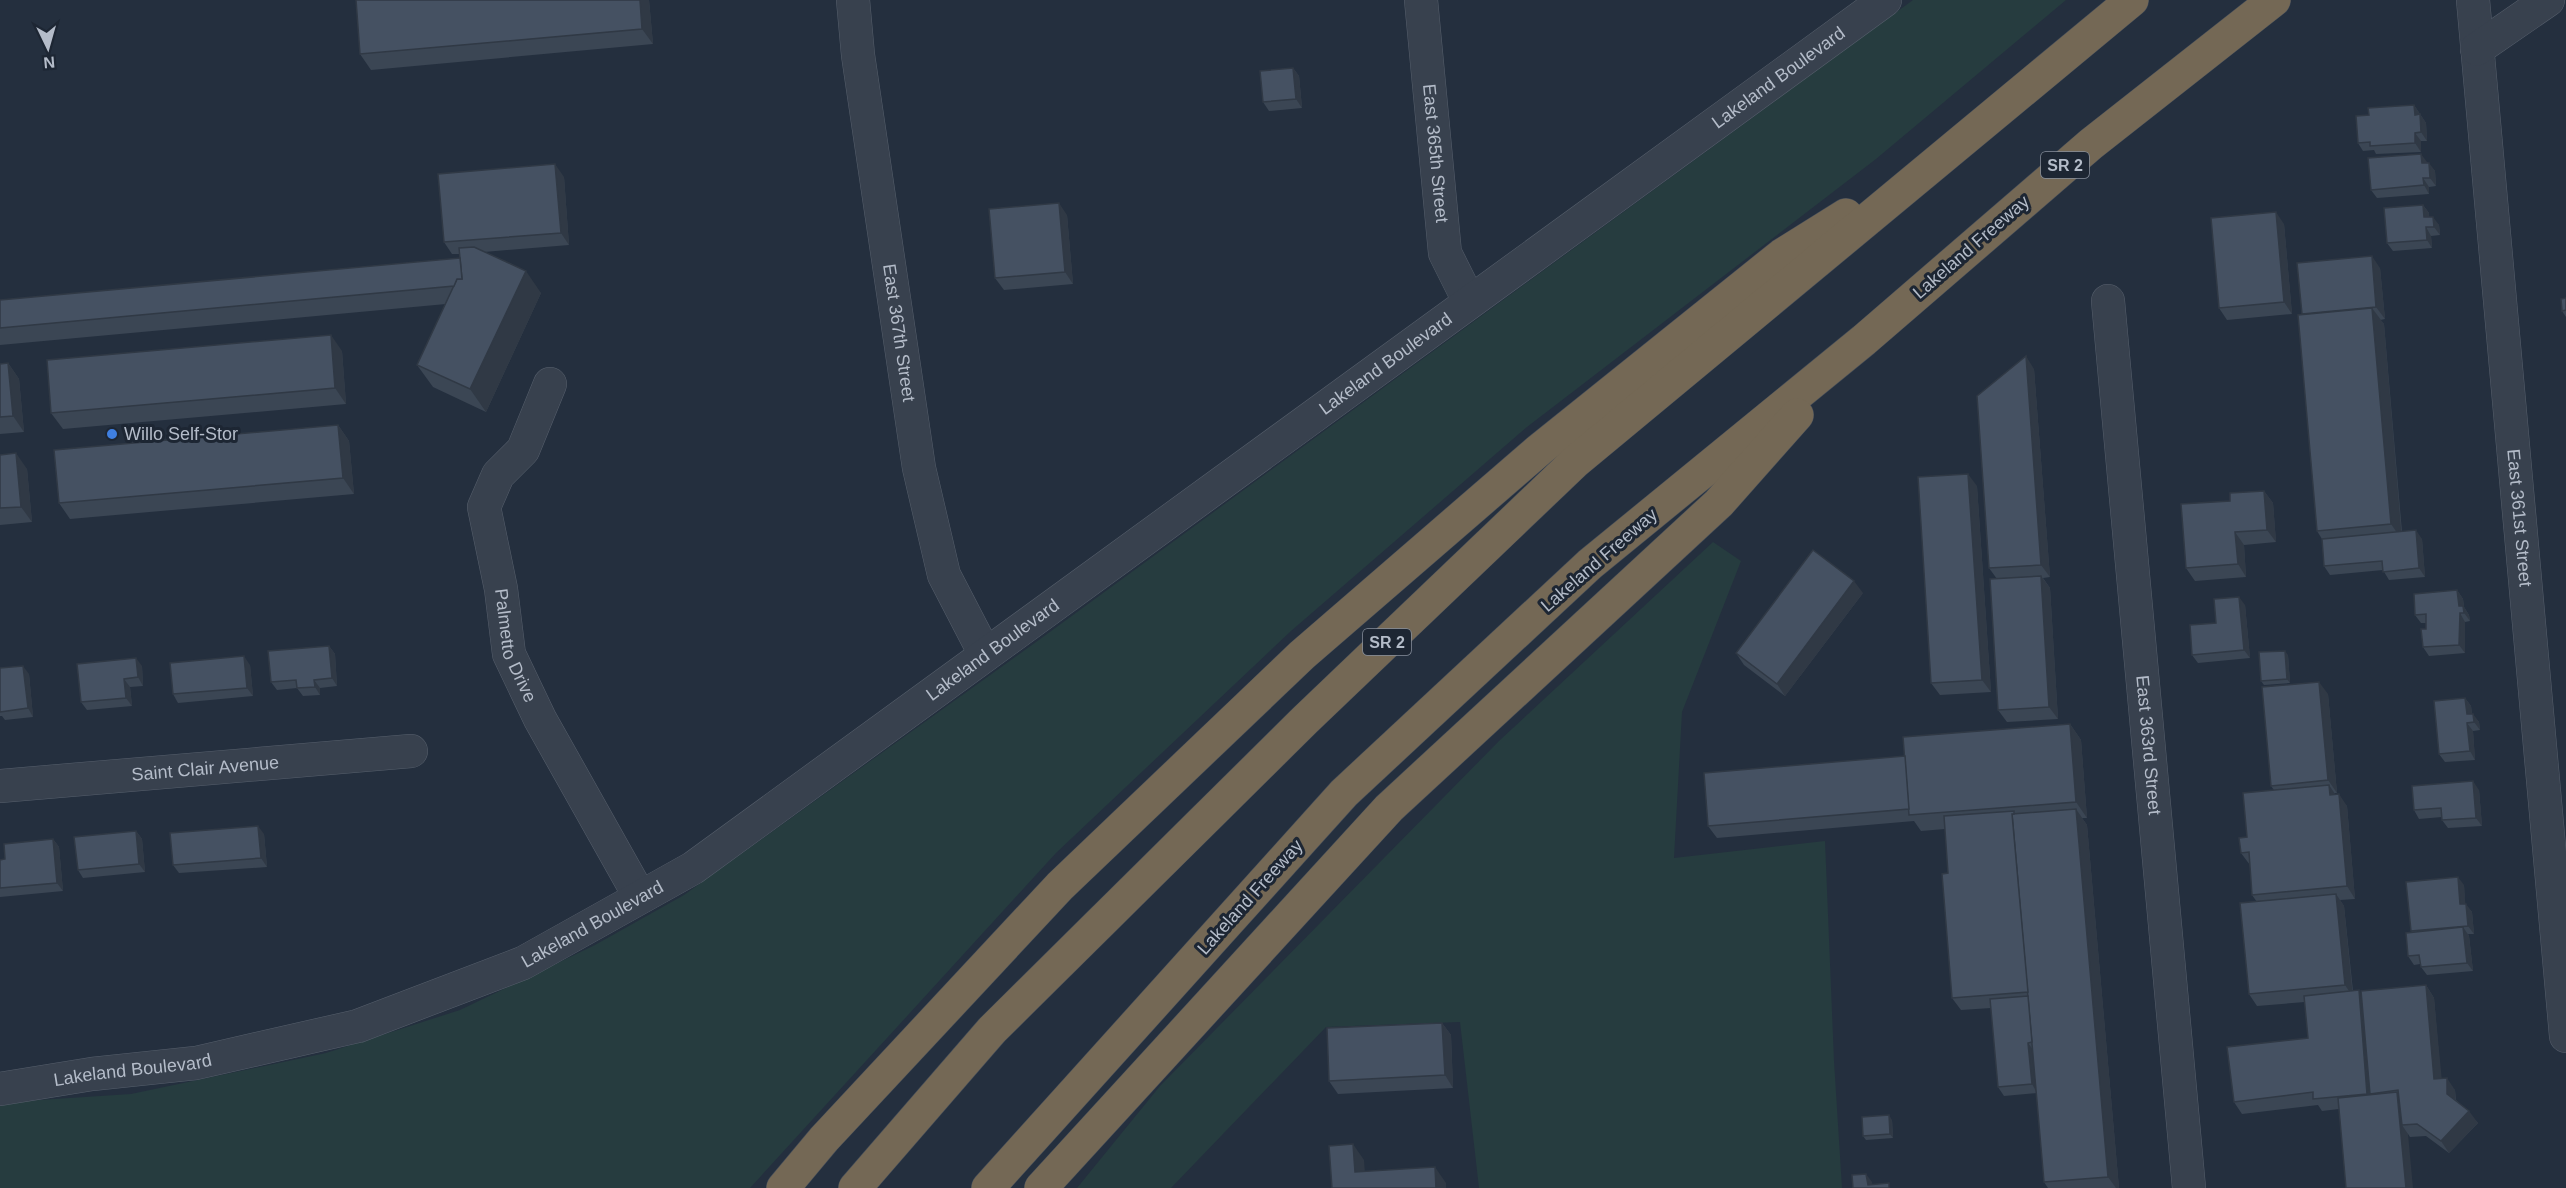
<svg xmlns="http://www.w3.org/2000/svg" width="2566" height="1188" font-family="Arial,sans-serif">
	<style>
		.green { fill: #263c3f }
		.lines { fill: none; stroke-linecap: round; stroke-linejoin: round }
		.minor-casing { stroke: #565f6c; stroke-width: 34 }
		.highway-casing { stroke: #434c59; stroke-width: 34 }
		.minor { stroke: #38414e; stroke-width: 33 }
		.highway { stroke: #746855; stroke-width: 33 }
		.wall { fill: #3b4654 }
		.shaded-wall { fill: #303945 }
		.building { fill: #455162; stroke: #303945; stroke-width: 1.5 }
		.shop-dot { fill: #3f7fe0; stroke: #1d2633; stroke-width: 2 }
		.labels { text-anchor: middle; stroke-width: 6; stroke-linejoin: round; paint-order: stroke }
		.shield { fill: #1d2633; stroke: #878f9c; stroke-width: 1.5 }
		.shield-label { font-size: 16px; font-weight: bold; fill: #b4bcc9 }
		.street-label { font-size: 18px; fill: #b4bcc9; stroke: #1d2633 }
		.poi-label { font-size: 18px; fill: #b4bcc9; stroke: #1d2633; text-anchor: start }
	</style>
	<rect width="100%" height="100%" fill="#242f3e"/>
	<g class="green">
		<path d="M1913,0H2066L1876,159L1527,427L1291,631L1056,853L750,1188H0V1105L24,1101L131,1094L326,1053L460,1010L595,945L684,895L1043,637Z"/>
		<path d="M1713,542L1741,561L1682,712L1674,858L1825,841L1834,1061L1842,1188H1479L1460,1022L1326,1027L1171,1188H1077L1160,1086L1499,741Z"/>
	</g>
	<g class="lines">
		<g class="minor-casing">
			<g id="minor">
				<path id="s1" d="M853,0L858,55L919,468L944,575L985,654"/>
				<path id="s2" d="M1421,0L1445,253L1469,301"/>
				<path id="s3" d="M2473,0L2566,1036"/>
				<path d="M2477,49L2548,0"/>
				<path id="s4" d="M2108,301L2189,1188"/>
				<path id="s5" d="M550,384L523,450L498,475L484,507L501,589L509,654L540,719L640,897"/>
				<path id="s6" d="M0,786L411,751"/>
				<path id="s7" d="M0,1089L92,1074L196,1063L358,1026L523,963L693,868L1885,0"/>
			</g>
		</g>
		<g class="highway-casing">
			<g id="highway">
				<path d="M783,1188L824,1139L1060,886L1302,655L1539,450L1782,255L1846,215"/>
				<path d="M855,1188L992,1030L1305,720L1575,462L2132,0"/>
				<path d="M988,1188L1344,793L1590,564L1864,340L2091,144L2274,0"/>
				<path d="M1041,1188L1389,808L1719,503L1797,415"/>
			</g>
		</g>
		<use href="#minor" class="minor"/>
		<use href="#highway" class="highway"/>
	</g>
	<g class="wall">
		<path d="M649,0L653,44L371,70L360,54Z"/>
		<path d="M1293,68L1299,76L1302,108L1269,111L1263,102Z"/>
		<path d="M2414,105L2426,123L2427,141H2421V152L2376,154L2374,150L2363,151L2358,143L2369,115Z"/>
		<path d="M2427,162L2435,171L2436,186L2429,187V194L2377,198L2371,190Z"/>
		<path d="M564,177L569,245L484,252L541,293L486,412L433,387L417,365L446,304L0,345V300L460,258V254H452L444,242Z"/>
		<path d="M2423,205L2429,213V217L2439,225L2440,235L2431,236L2432,248L2393,251L2387,243Z"/>
		<path d="M1067,215L1073,284L1004,290L995,278Z"/>
		<path d="M2284,224L2292,314L2227,320L2219,308Z"/>
		<path d="M2380,268L2385,319L2380,320L2384,324L2402,532L2422,539L2425,577L2389,580L2383,570L2330,575L2324,566L2322,539L2317,531Z"/>
		<path d="M2566,298V317L2562,311Z"/>
		<path d="M342,351L346,404L63,429L51,413Z"/>
		<path d="M8,363L19,379L24,432L0,434V364Z"/>
		<path d="M2034,369L2050,577L2043,578L2050,588L2058,719L2007,722L1998,710L1997,579L1989,568Z"/>
		<path d="M338,425L349,441L354,494L70,519L59,503Z"/>
		<path d="M0,455L27,469L32,522L0,525Z"/>
		<path d="M1977,486L1991,692L1940,695L1931,683Z"/>
		<path d="M2264,491L2273,503L2276,542L2244,545L2246,577L2195,581L2186,568L2230,501Z"/>
		<path d="M2457,590L2463,599L2464,607L2469,615L2470,621L2465,622V653L2429,656L2423,647L2426,629V623H2421L2415,615Z"/>
		<path d="M1863,593L1785,696L1744,665L1736,653Z"/>
		<path d="M2245,605L2250,658L2198,663L2192,655L2216,623Z"/>
		<path d="M329,646L335,654L337,686L320,688V695L303,696L297,688L277,690L271,682Z"/>
		<path d="M2288,655L2290,683L2264,685L2261,681Z"/>
		<path d="M250,665L253,696L178,703L173,694Z"/>
		<path d="M142,666L143,686L130,687L132,706L87,710L81,702Z"/>
		<path d="M0,668L29,674L33,717L5,720L2,716H0Z"/>
		<path d="M2328,694L2337,793H2334L2347,806L2355,899L2340,900L2344,906L2353,991L2362,995L2426,985L2434,998L2441,1079L2455,1090L2456,1100L2478,1123L2449,1153L2426,1136L2410,1137L2408,1134L2339,1109L2322,1111L2318,1105L2242,1114L2234,1102L2308,1038L2305,1002L2257,1006L2249,994L2257,902L2252,895L2250,865L2241,853L2247,837L2274,790L2271,786Z"/>
		<path d="M2465,698L2471,706L2472,714L2479,722L2480,730L2473,731L2475,760L2445,762L2439,754Z"/>
		<path d="M2070,724L2081,740L2087,818H2082L2087,825L2119,1188H2048L2044,1182L2037,1093L2004,1096L1998,1087L1991,1008L1961,1010L1952,998L1948,873L1945,829L1921,831L1914,821L1717,838L1708,826L1905,756Z"/>
		<path d="M2479,790L2482,826L2448,828L2442,820V817L2419,819L2414,810Z"/>
		<path d="M136,831L142,839L145,872L83,878L78,870Z"/>
		<path d="M264,834L267,867L179,873L173,865Z"/>
		<path d="M53,839L59,847L63,891L0,897V860L5,859Z"/>
		<path d="M2464,885L2465,904L2472,912L2474,934H2468L2469,936L2473,971L2427,975L2421,967L2420,964L2414,965L2408,956L2412,932L2411,931Z"/>
		<path d="M1442,1023L1451,1035L1453,1088L1338,1094L1329,1081Z"/>
		<path d="M1892,1120L1893,1138L1866,1140L1863,1136Z"/>
	</g>
	<g class="shaded-wall">
		<path d="M640,0H649L653,44L642,29Z"/>
		<path d="M1293,68L1299,76L1302,108L1296,99Z"/>
		<path d="M2414,105L2426,123L2427,141L2421,132L2415,115Z"/>
		<path d="M2415,133L2421,141V152L2415,143Z"/>
		<path d="M2421,154L2427,162L2428,171L2422,163Z"/>
		<path d="M2429,163L2435,171L2436,186L2430,178Z"/>
		<path d="M555,164L564,177L569,245L561,233Z"/>
		<path d="M2423,178L2429,187V194L2424,185Z"/>
		<path d="M1059,203L1067,215L1073,284L1065,272Z"/>
		<path d="M2423,205L2429,213L2430,225L2424,217Z"/>
		<path d="M2276,212L2284,224L2292,314L2284,302Z"/>
		<path d="M2433,217L2439,225L2440,235L2434,227Z"/>
		<path d="M2426,227L2431,236L2432,248L2427,240Z"/>
		<path d="M2372,256L2380,268L2385,319L2376,307Z"/>
		<path d="M526,271L541,293L486,412L470,389Z"/>
		<path d="M2372,308L2384,324L2402,540L2391,524Z"/>
		<path d="M331,335L342,351L346,404L335,388Z"/>
		<path d="M2026,356L2034,369L2050,577L2041,565Z"/>
		<path d="M8,363L19,379L24,432L13,416Z"/>
		<path d="M338,425L349,441L354,494L343,478Z"/>
		<path d="M16,453L27,469L32,522L21,507Z"/>
		<path d="M1968,474L1977,486L1991,692L1982,680Z"/>
		<path d="M2264,491L2273,503L2276,542L2267,530Z"/>
		<path d="M2416,530L2422,539L2425,577L2419,568Z"/>
		<path d="M2235,532L2244,545L2246,577L2238,564Z"/>
		<path d="M2041,576L2050,588L2058,719L2049,707Z"/>
		<path d="M1854,581L1863,593L1785,696L1777,684Z"/>
		<path d="M2457,590L2463,599L2464,607L2469,615L2470,621L2459,606Z"/>
		<path d="M2239,597L2245,605L2250,658L2244,650Z"/>
		<path d="M2460,613L2465,622V653L2459,645Z"/>
		<path d="M329,646L335,654L337,686L332,678Z"/>
		<path d="M2285,651L2288,655L2290,683L2287,679Z"/>
		<path d="M244,656L250,665L253,696L247,688Z"/>
		<path d="M136,658L142,666L143,686L138,677Z"/>
		<path d="M23,666L29,674L33,717L28,708Z"/>
		<path d="M124,679L130,687L132,706L126,698Z"/>
		<path d="M314,680L320,688V695L315,687Z"/>
		<path d="M2319,682L2328,694L2337,793L2328,780Z"/>
		<path d="M2465,698L2471,706L2473,722L2467,714Z"/>
		<path d="M2473,714L2479,722L2480,730L2474,722Z"/>
		<path d="M2467,723L2473,731L2475,760L2470,751Z"/>
		<path d="M2070,724L2081,740L2087,818L2076,802Z"/>
		<path d="M2473,781L2479,790L2482,826L2476,818Z"/>
		<path d="M2329,785L2337,797L2330,795Z"/>
		<path d="M2339,794L2347,806L2355,899L2347,886Z"/>
		<path d="M2076,809L2087,825L2119,1188H2116L2108,1177Z"/>
		<path d="M258,826L264,834L267,867L261,858Z"/>
		<path d="M136,831L142,839L145,872L139,864Z"/>
		<path d="M53,839L59,847L63,891L57,883Z"/>
		<path d="M2458,877L2464,885L2466,913L2460,904Z"/>
		<path d="M2336,894L2344,906L2353,997L2345,985Z"/>
		<path d="M2466,904L2472,912L2474,934L2468,926Z"/>
		<path d="M2463,927L2469,936L2473,971L2467,963Z"/>
		<path d="M2426,985L2434,998L2443,1092L2434,1079Z"/>
		<path d="M2359,990L2367,1003L2370,1094L2375,1101L2376,1106L2367,1094Z"/>
		<path d="M1442,1023L1451,1035L1453,1088L1445,1075Z"/>
		<path d="M2028,1043L2034,1051L2037,1093L2032,1084Z"/>
		<path d="M2447,1078L2455,1090L2456,1106L2447,1094Z"/>
		<path d="M2397,1092L2405,1104L2402,1125L2408,1134L2413,1188H2406Z"/>
		<path d="M2469,1111L2478,1123L2449,1153L2441,1141Z"/>
		<path d="M1889,1115L1892,1120L1893,1138L1890,1134Z"/>
		<path d="M1353,1144L1364,1160L1366,1187L1355,1172Z"/>
		<path d="M1435,1167L1446,1183V1188H1436Z"/>
		<path d="M1866,1174L1872,1182L1873,1188L1868,1185Z"/>
	</g>
	<g class="building">
		<path d="M356,0H640L642,29L360,54Z"/>
		<path d="M1293,68L1296,99L1263,102L1260,71Z"/>
		<path d="M2414,105L2415,115L2420,114L2421,132L2415,133V143L2370,146V142L2358,143L2356,116L2369,115L2368,108Z"/>
		<path d="M2421,154L2422,163H2429L2430,178H2423L2424,185L2371,190L2368,158Z"/>
		<path d="M555,164L561,233L444,242L438,174Z"/>
		<path d="M1059,203L1065,272L995,278L989,209Z"/>
		<path d="M2423,205L2424,217H2433L2434,227H2426L2427,240L2387,243L2384,208Z"/>
		<path d="M2276,212L2284,302L2219,308L2211,218Z"/>
		<path d="M474,247L526,271L470,389L417,365L457,279H462L459,248Z"/>
		<path d="M2372,256L2376,307L2302,314L2297,263Z"/>
		<path d="M460,258L462,279H457L454,286L0,328V300Z"/>
		<path d="M2566,298V310L2562,311L2561,299Z"/>
		<path d="M2372,308L2391,524L2317,531L2298,315Z"/>
		<path d="M331,335L335,388L51,413L47,360Z"/>
		<path d="M2026,356L2041,565L1989,568L1977,396Z"/>
		<path d="M8,363L13,416L0,417V364Z"/>
		<path d="M338,425L343,478L59,503L54,450Z"/>
		<path d="M16,453L21,507L0,508V455Z"/>
		<path d="M1968,474L1982,680L1931,683L1918,477Z"/>
		<path d="M2264,491L2267,530L2235,532L2238,564L2186,568L2181,504L2230,501V493Z"/>
		<path d="M2416,530L2419,568L2383,572L2382,561L2324,566L2322,539Z"/>
		<path d="M1813,550L1854,581L1777,684L1736,653Z"/>
		<path d="M2041,576L2049,707L1998,710L1990,579Z"/>
		<path d="M2457,590L2459,606H2463L2464,613H2460L2459,645L2423,647L2421,629H2426V614L2415,615L2414,594Z"/>
		<path d="M2239,597L2244,650L2192,655L2190,625L2216,623L2214,599Z"/>
		<path d="M329,646L332,678L314,680L315,687L297,688L296,680L271,682L268,651Z"/>
		<path d="M2285,651L2287,679L2261,681L2259,652Z"/>
		<path d="M244,656L247,688L173,694L170,663Z"/>
		<path d="M136,658L138,677L124,679L126,698L81,702L77,664Z"/>
		<path d="M23,666L28,708L0,712V668Z"/>
		<path d="M2319,682L2328,780L2271,786L2262,687Z"/>
		<path d="M2465,698L2467,714H2473L2474,722L2467,723L2470,751L2439,754L2434,701Z"/>
		<path d="M2070,724L2076,802L1909,815L1903,737Z"/>
		<path d="M1905,756L1909,809L1708,826L1704,773Z"/>
		<path d="M2473,781L2476,818L2442,820L2441,808L2414,810L2412,786Z"/>
		<path d="M2329,785L2330,795L2339,794L2347,886L2252,895L2249,852L2241,853L2239,838L2247,837L2243,793Z"/>
		<path d="M2076,809L2108,1177L2044,1182L2012,814Z"/>
		<path d="M2014,811V814H2012L2028,992L1952,998L1942,874L1948,873L1944,816Z"/>
		<path d="M258,826L261,858L173,865L170,833Z"/>
		<path d="M136,831L139,864L78,870L74,837Z"/>
		<path d="M53,839L57,883L0,888V860L5,859L4,844Z"/>
		<path d="M2458,877L2460,904H2466L2468,926L2411,931L2406,882Z"/>
		<path d="M2336,894L2345,985L2249,994L2240,903Z"/>
		<path d="M2463,927L2467,963L2421,967L2419,955L2408,956L2406,933Z"/>
		<path d="M2426,985L2434,1079L2447,1078V1094L2469,1111L2441,1141L2417,1124L2402,1125L2398,1090L2370,1094L2361,991Z"/>
		<path d="M2359,990L2367,1094L2313,1099V1092L2234,1102L2227,1047L2308,1038L2304,996Z"/>
		<path d="M2028,996L2032,1042L2028,1043L2032,1084L1998,1087L1990,999Z"/>
		<path d="M1442,1023L1445,1075L1329,1081L1327,1028Z"/>
		<path d="M2397,1092L2406,1188H2346L2338,1098Z"/>
		<path d="M1889,1115L1890,1134L1863,1136L1862,1117Z"/>
		<path d="M1353,1144L1355,1172L1435,1167L1436,1188H1332L1329,1146Z"/>
		<path d="M1866,1174L1868,1185L1889,1183V1188H1853L1852,1175Z"/>
	</g>
	<circle class="shop-dot" cx="112" cy="434" r="6"/>
	<g class="labels">
		<g class="shield">
			<rect x="2041" y="152" width="48" height="26" rx="4.5"/>
			<rect x="1363" y="629" width="48" height="26" rx="4.5"/>
		</g>
		<g class="shield-label">
			<text x="2065" y="171">SR 2</text>
			<text x="1387" y="648">SR 2</text>
		</g>
		<g class="street-label">
			<text dy="6" stroke="none"><textPath href="#s7" startOffset="2078">Lakeland Boulevard</textPath></text>
			<text dy="6" stroke="none"><textPath href="#s2" startOffset="154">East 365th Street</textPath></text>
			<text transform="translate(1971 247) rotate(-41)" y="6">Lakeland Freeway</text>
			<text dy="6" stroke="none"><textPath href="#s1" startOffset="336">East 367th Street</textPath></text>
			<text dy="6" stroke="none"><textPath href="#s7" startOffset="1592">Lakeland Boulevard</textPath></text>
			<text dy="6" stroke="none"><textPath href="#s3" startOffset="520">East 361st Street</textPath></text>
			<text transform="translate(1599 560) rotate(-41)" y="6">Lakeland Freeway</text>
			<text dy="6" stroke="none"><textPath href="#s5" startOffset="284">Palmetto Drive</textPath></text>
			<text dy="6" stroke="none"><textPath href="#s7" startOffset="1106">Lakeland Boulevard</textPath></text>
			<text dy="6" stroke="none"><textPath href="#s4" startOffset="446">East 363rd Street</textPath></text>
			<text dy="6" stroke="none"><textPath href="#s6" startOffset="206">Saint Clair Avenue</textPath></text>
			<text transform="translate(1250 897) rotate(-48)" y="6">Lakeland Freeway</text>
			<text dy="6" stroke="none"><textPath href="#s7" startOffset="620">Lakeland Boulevard</textPath></text>
			<text dy="6" stroke="none"><textPath href="#s7" startOffset="134">Lakeland Boulevard</textPath></text>
		</g>
		<g class="poi-label">
			<text x="124" y="440">Willo Self-Stor</text>
		</g>
	</g>
	<g transform="translate(48 48) rotate(175)" stroke="#1d2633" stroke-width="4.5" paint-order="stroke">
	<path d="M0-4.5L10 22L0 15L-10 22Z" fill="#b4bcc9"/>
	<text y="-9" font-size="16" font-weight="bold" text-anchor="middle" fill="#b4bcc9">N</text>
	</g>
</svg>
